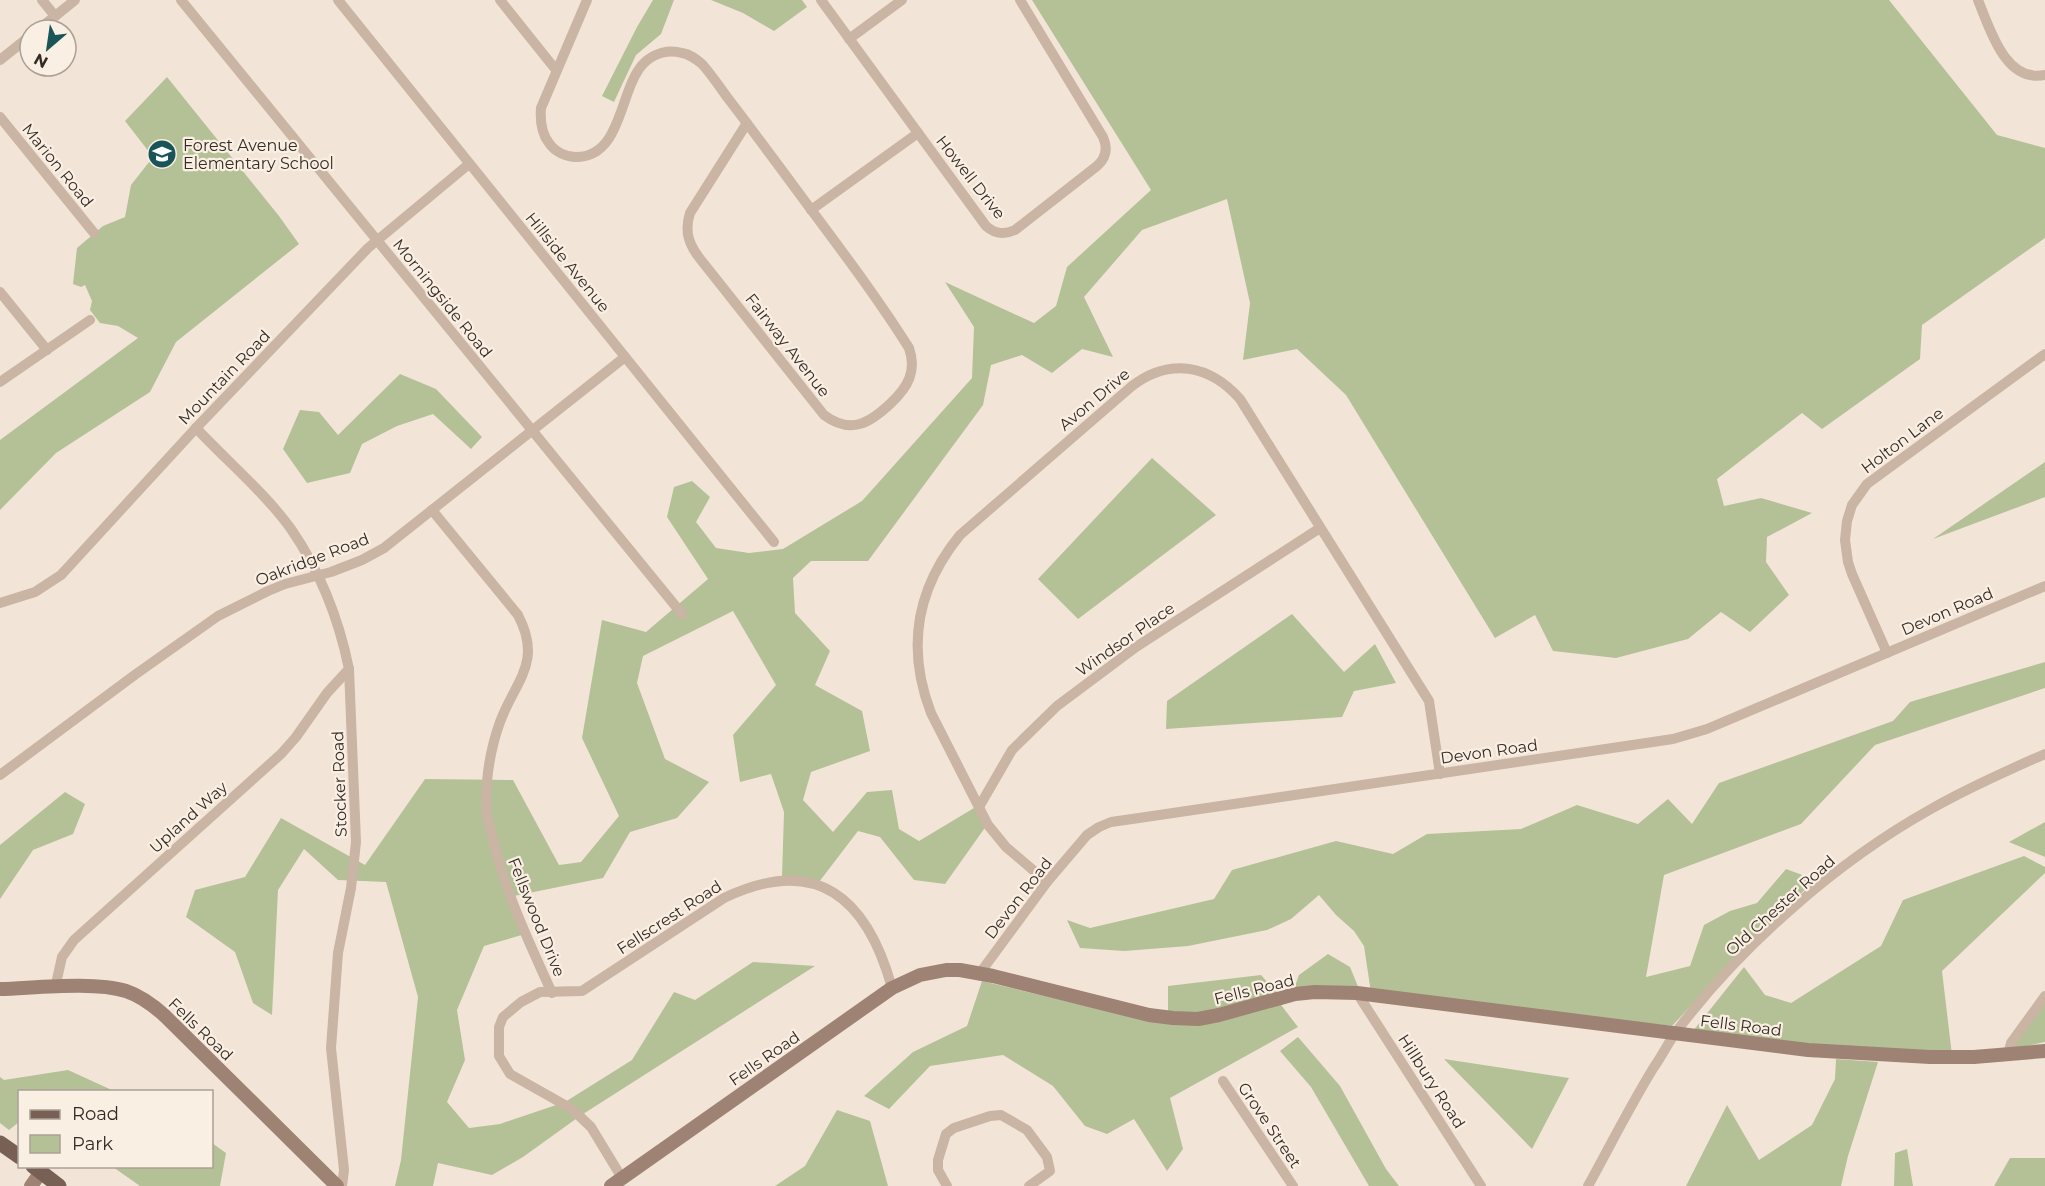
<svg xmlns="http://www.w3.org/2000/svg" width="2045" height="1186" font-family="Montserrat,sans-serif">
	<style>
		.green { fill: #b4c197 }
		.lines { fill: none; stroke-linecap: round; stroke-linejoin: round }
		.street { stroke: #cab4a3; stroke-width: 10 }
		.secondary { stroke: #9e8374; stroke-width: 14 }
		.primary { stroke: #786055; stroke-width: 15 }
		.labels { text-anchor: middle; stroke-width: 4.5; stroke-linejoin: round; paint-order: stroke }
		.poi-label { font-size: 16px; fill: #352a25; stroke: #faefe3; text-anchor: start }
		.street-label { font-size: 16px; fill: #352a25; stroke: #faefe3 }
	</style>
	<rect width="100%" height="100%" fill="#f2e5d7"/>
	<g class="green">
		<path d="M653,0H674L661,34L636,55L614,102L602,96L637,27Z"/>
		<path d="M711,0H802L807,7L774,31L743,13Z"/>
		<path d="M1032,0H1889L1997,135L2045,148V238L1922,325L1920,359L1822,429L1802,413L1717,479L1724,506L1761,498L1812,513L1767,537L1766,562L1789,595L1750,632L1721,612L1688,639L1616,658L1553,651L1535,615L1495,638L1346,395L1297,349L1243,360L1250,303L1227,199L1142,230L1084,297L1113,357L1082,349L1052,373L1022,355L991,365L983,405L868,561H811L793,578L795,613L830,651L815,685L862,711L870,751L811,772L803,800L833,832L867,792L892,790L899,829L919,841L979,805L989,822L945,884L914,880L880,837L858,831L819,882L782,877L784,812L771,774L740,782L733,735L776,685L733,611L643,656L637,683L665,759L709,782L677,818L630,832L603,878L509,897L525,934L484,946L457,1010L465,1060L447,1102L469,1128L500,1124L565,1102L632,1060L674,992L695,1000L753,962L815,966L580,1116L523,1157L492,1175L438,1163L433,1186H395L401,1160L418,997L386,882L338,880L304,849L278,890L272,1015L253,1003L235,952L186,917L195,890L245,877L281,818L365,865L425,779L513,780L559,865L581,862L619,816L582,738L602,620L646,632L708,579L667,517L674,487L692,481L710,497L696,522L716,548L749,553L783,549L862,501L972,378L974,327L945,282L1034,323L1056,306L1067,267L1151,190Z"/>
		<path d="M167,77L279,216L299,244L176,342L150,392L56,453L0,510V440L138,338L118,326L100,323L90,310L92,301L85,285L81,287L73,284L77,248L103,226L125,217L131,185L153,157L125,121Z"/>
		<path d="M400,374L436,389L482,437L471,449L433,414L397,426L362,444L350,473L307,483L283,449L300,410L319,412L338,435Z"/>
		<path d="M1152,458L1216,515L1078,619L1038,579Z"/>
		<path d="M2045,462V497L1933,539Z"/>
		<path d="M1292,614L1344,672L1375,644L1396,683L1354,691L1342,717L1166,729L1167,701Z"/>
		<path d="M2045,662V688L1875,745L1801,824L1664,875L1646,977L1690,966L1704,925L1730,911L1757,903L1786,869L1816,880L1775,916L1672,1026L1371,993L1364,946L1354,931L1336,915L1319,895L1291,919L1267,930L1188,946L1124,951L1080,948L1067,920L1090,928L1214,899L1232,870L1336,841L1393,854L1427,834L1521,829L1577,805L1638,824L1668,799L1692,824L1719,783L1893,721L1910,702Z"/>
		<path d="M65,792L85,804L73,834L33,850L0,899V845Z"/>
		<path d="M2045,822V857L2009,842Z"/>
		<path d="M2024,856L2045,867V873L1942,971L1952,1055L1880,1054L1693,1031L1744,967L1765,995L1791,1003L1881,946L1903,900Z"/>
		<path d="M1328,954L1350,967L1359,989H1294L1299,975Z"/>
		<path d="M1261,975L1278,994L1199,1014L1168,1012V986Z"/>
		<path d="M982,981L1149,1021L1278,1001L1298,1027L1170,1098L1183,1149L1167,1171L1134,1119L1107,1134L1085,1126L1053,1086L1003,1055L930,1066L889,1109L864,1096L913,1052L967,1026Z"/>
		<path d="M2045,992V1042L2004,1051Z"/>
		<path d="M1298,1037L1340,1086L1386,1169L1399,1186H1369L1311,1087L1280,1051Z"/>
		<path d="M1444,1059L1569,1078L1532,1149Z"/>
		<path d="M1836,1059L1878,1062L1848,1156L1841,1186H1686L1727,1105L1759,1160L1812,1125L1835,1079Z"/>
		<path d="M68,1070L114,1091L20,1092L19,1122L9,1130L0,1123V1077L4,1080Z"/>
		<path d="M837,1110L870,1121L888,1186H775L805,1166Z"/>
		<path d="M212,1143L226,1153L220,1186H140L113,1167L212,1166Z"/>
		<path d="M1907,1149L1913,1186H1894L1895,1153Z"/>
		<path d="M2010,1158H2045V1186H1994Z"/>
	</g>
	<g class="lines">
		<g class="street">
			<path d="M42,0L55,16"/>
			<path d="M181,0L682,614"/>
			<path d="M338,0L774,542"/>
			<path d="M500,0L556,70"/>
			<path d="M587,0L541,108C540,121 541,133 549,143C555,152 566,157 576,157C623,157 619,88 644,63C654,53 669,49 682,53C690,54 696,59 702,64C711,74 719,86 727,97C747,123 767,150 787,177C828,233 872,289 909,348C917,371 908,387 891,403C870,423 851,435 824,415L701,260C689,245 684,232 690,213L747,123"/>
			<path d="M821,0L986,226C995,234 1004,235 1015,230L1097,166C1106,158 1108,148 1103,137L1020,0"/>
			<path d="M1978,0C1990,29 2005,83 2045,75"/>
			<path d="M38,30L75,0"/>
			<path d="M849,39L902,0"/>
			<path d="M0,60L30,36"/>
			<path d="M0,117L94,233"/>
			<path d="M811,210L918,133"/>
			<path d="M0,292L47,350"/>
			<path d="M0,382L90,320"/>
			<path d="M196,428C226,460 266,494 291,529C320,571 339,620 349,669L356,842L351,888L338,953L331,1048L344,1170L342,1186"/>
			<path d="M432,510L518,615C543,663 515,681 500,722C491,747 486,777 486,804C485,814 489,825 492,835C504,890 529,942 552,993"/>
			<path d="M0,603L35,592L61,575L196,428L368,248L469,164"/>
			<path d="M1887,653L1852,574L1848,562L1845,540L1847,521L1852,505L1867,484L1882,473L2045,354"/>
			<path d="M0,775L136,674L218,616L268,591L285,584L331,572L362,560L384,548L625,357"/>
			<path d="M979,807L1012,750L1057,706L1136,647L1320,528"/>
			<path d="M1047,882L1006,847L988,825L931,713C906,648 916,589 960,535L1132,386C1170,357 1210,365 1240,399L1429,701L1440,774"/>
			<path d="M980,973L1047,882L1087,835L1099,827L1111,822L1139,818L1673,739L1707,729L2045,586"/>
			<path d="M55,988L62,957L74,940L281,754L296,737L327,693L349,669"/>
			<path d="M1357,993L1481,1186"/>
			<path d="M2008,1054L2011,1043L2045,996"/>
			<path d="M1223,1081L1293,1186"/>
			<path d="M622,1178L591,1127L572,1109L510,1074L499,1056V1027L503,1017L521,1002L540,992L582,991L724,898C816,854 867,897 892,988"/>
			<path d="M947,1186L938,1170V1160L946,1134L954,1128L990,1116L1001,1115L1027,1130L1047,1157L1050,1171L1029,1186"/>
			<path d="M1588,1186C1610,1146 1630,1106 1654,1067C1662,1056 1668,1043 1676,1032C1741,946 1836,862 1931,809C1968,788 2006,771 2045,754"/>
		</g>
		<g class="secondary">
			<path d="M0,989C35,988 94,981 126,991C141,996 153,1005 165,1016L337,1186"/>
			<path d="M31,1186L41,1172"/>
			<path d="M611,1186L892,988L920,975L946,970H960L993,976L1149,1015L1173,1018L1198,1019L1219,1015L1295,994L1315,992L1357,993L1808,1050L1930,1057H1974L2045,1051"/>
		</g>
		<g class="primary">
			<path d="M0,1143L20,1157"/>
			<path d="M33,1166L59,1186"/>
		</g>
	</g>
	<defs>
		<g id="school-disc" transform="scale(1.5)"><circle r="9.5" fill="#195558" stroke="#faefe3"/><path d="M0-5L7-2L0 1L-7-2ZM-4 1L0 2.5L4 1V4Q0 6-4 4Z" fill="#fff"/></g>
	</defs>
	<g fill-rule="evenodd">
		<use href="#school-disc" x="162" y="154"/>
	</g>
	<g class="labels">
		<g class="poi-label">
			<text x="183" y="151">Forest Avenue<tspan x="183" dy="18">Elementary School</tspan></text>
		</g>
		<g class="street-label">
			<text transform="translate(58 165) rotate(51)" y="6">Marion Road</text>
			<text transform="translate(971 177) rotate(52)" y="6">Howell Drive</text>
			<text transform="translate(568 262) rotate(51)" y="6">Hillside Avenue</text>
			<text transform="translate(443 298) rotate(51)" y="6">Morningside Road</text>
			<text transform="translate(788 345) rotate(52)" y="6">Fairway Avenue</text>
			<text transform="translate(224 377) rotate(-46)" y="6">Mountain Road</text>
			<text transform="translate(1094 399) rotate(-40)" y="6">Avon Drive</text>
			<text transform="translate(1902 440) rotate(-37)" y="6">Holton Lane</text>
			<text transform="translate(312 559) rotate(-21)" y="6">Oakridge Road</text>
			<text transform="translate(1947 611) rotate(-23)" y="6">Devon Road</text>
			<text transform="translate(1125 639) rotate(-35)" y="6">Windsor Place</text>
			<text transform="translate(1489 751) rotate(-8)" y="6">Devon Road</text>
			<text transform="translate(339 784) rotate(-92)" y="6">Stocker Road</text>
			<text transform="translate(188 817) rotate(-42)" y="6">Upland Way</text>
			<text transform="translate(1018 898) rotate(-52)" y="6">Devon Road</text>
			<text transform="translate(1780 905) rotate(-42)" y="6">Old Chester Road</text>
			<text transform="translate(537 917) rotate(68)" y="6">Fellswood Drive</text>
			<text transform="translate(669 917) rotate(-33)" y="6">Fellscrest Road</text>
			<text transform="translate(1254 989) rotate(-14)" y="6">Fells Road</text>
			<text transform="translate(1741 1025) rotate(7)" y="6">Fells Road</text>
			<text transform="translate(201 1029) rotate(44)" y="6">Fells Road</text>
			<text transform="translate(764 1058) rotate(-35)" y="6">Fells Road</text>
			<text transform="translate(1432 1081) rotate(57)" y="6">Hillbury Road</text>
			<text transform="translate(1270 1125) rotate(56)" y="6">Grove Street</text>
		</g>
	</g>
	<rect x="18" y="1090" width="195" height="78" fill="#faefe3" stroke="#aba097" stroke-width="1.5"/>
	<rect x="30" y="1110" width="30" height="9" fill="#786055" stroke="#aba097" stroke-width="1.5"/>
	<text x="72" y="1120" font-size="18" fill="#352a25">Road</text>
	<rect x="30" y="1135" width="30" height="18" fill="#b4c197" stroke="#aba097" stroke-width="1.5"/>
	<text x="72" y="1150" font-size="18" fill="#352a25">Park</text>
	<g transform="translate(48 48) rotate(209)"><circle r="28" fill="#faefe3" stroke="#aba097" stroke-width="1.5"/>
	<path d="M0-4.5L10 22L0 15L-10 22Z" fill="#195558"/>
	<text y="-9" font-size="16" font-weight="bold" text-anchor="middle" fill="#352a25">N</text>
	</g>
</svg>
